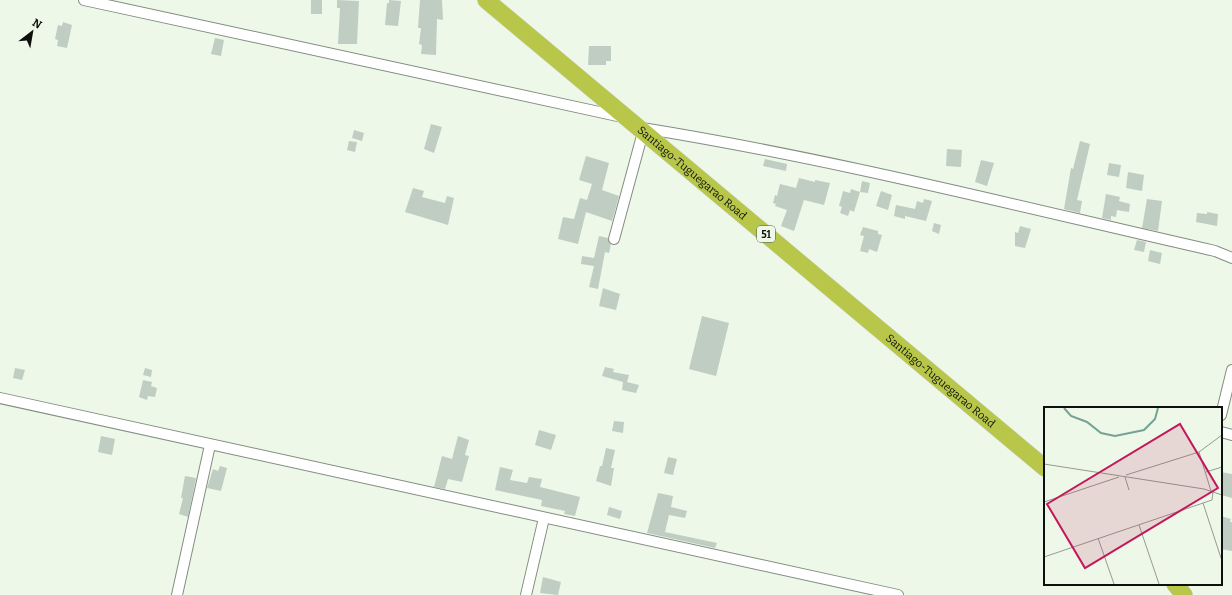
<svg xmlns="http://www.w3.org/2000/svg" width="1232" height="595" font-family="Bitter,serif">
	<style>
		.building { fill: #bfcdc3 }
		.lines { fill: none; stroke-linecap: round; stroke-linejoin: round }
		.minor-casing { stroke: #848d80; stroke-width: 12 }
		.trunk-casing { stroke: #d8d9d8; stroke-width: 18 }
		.minor { stroke: #fff; stroke-width: 10 }
		.trunk { stroke: #b8c74a; stroke-width: 17 }
		.labels { text-anchor: middle; stroke-width: 3.5; stroke-linejoin: round; paint-order: stroke }
		.shield { fill: #eef8e9; stroke: #50564e; stroke-width: 1 }
		.shield-label { font-size: 10px; font-weight: bold; fill: #0d100c }
		.street-label { font-size: 11px; fill: #0d100c; stroke: #eef8e9 }
		.inset-river { fill: none; stroke: #75a294; stroke-width: 2 }
		.inset-road { fill: none; stroke: #949b91; stroke-width: 1 }
		.view { fill: #c2185b; fill-opacity: 0.15; stroke: #c2185b; stroke-width: 2 }
		.inset-edge { fill: none; stroke: #0d100c; stroke-width: 2 }
	</style>
	<rect width="100%" height="100%" fill="#eef8e9"/>
	<g class="building">
		<rect x="311" y="0" width="11" height="14"/>
		<path d="M337,0L359,1L357,44H338L340,8H337Z"/>
		<path d="M389,0L401,1L398,26L385,25L387,3H389Z"/>
		<path d="M420,0H442L443,20L437,19L436,55L421,54L422,45L419,44L421,28H418Z"/>
		<path d="M63,22L72,25L67,48L57,46L58,40L55,39L58,25L62,26Z"/>
		<path d="M215,38L224,40L221,56L211,54Z"/>
		<path d="M589,46H611V61H606V65H588Z"/>
		<path d="M431,124L442,127L434,153L424,149Z"/>
		<path d="M354,130L364,133L362,141L352,138Z"/>
		<path d="M349,141L357,142L355,152L347,150Z"/>
		<path d="M1080,141L1090,144L1077,200L1082,201L1080,213L1064,209L1071,168L1073,169Z"/>
		<path d="M947,149L962,150L961,167L946,166Z"/>
		<path d="M586,156L609,163L602,190L619,196L612,221L586,212L578,244L558,239L563,217L574,219L580,198L587,200L592,184L579,180Z"/>
		<path d="M765,159L787,164L786,171L763,166Z"/>
		<path d="M981,160L994,163L987,186L975,182Z"/>
		<path d="M1109,163L1121,165L1119,177L1107,175Z"/>
		<path d="M1128,172L1144,175L1142,191L1126,188Z"/>
		<path d="M799,178L815,182V180L830,183L824,205L804,200L794,231L781,226L787,210L775,206L776,204L773,203L775,195L777,196L780,184L796,188Z"/>
		<path d="M862,181L870,183L868,193L860,192L854,212L850,210L848,216L840,213L842,207L839,206L843,191L850,193L851,189L860,192Z"/>
		<path d="M413,188L424,191L422,197L445,203L447,196L454,198L448,225L405,212Z"/>
		<path d="M881,191L892,195L888,210L876,206Z"/>
		<path d="M1106,194L1120,197L1119,201L1130,204L1129,212L1117,210L1116,217L1111,216V220L1102,218Z"/>
		<path d="M924,199L932,201L926,221L905,216V219L894,216L896,205L915,209L917,201L923,203Z"/>
		<path d="M1147,199L1162,201L1158,231L1142,228Z"/>
		<path d="M1207,212L1218,214L1217,226L1196,222L1197,213L1207,214Z"/>
		<path d="M934,223L941,225L939,234L932,231Z"/>
		<path d="M1020,226L1031,229L1025,248L1015,246V232L1018,233Z"/>
		<path d="M863,227L878,231V234L882,235L877,252L869,249L868,253L860,251L864,236L860,235Z"/>
		<path d="M599,236L608,238L611,244L609,253L605,252L598,289L589,287L594,266L581,264L582,256L594,258Z"/>
		<path d="M1137,240L1146,242L1144,252L1134,250Z"/>
		<path d="M1150,250L1162,253L1160,264L1148,261Z"/>
		<path d="M603,288L620,294L616,310L599,306Z"/>
		<path d="M702,316L729,323L716,376L689,369Z"/>
		<path d="M605,367L614,369L613,372L629,375L627,382L639,385L636,393L622,390L623,382L602,376Z"/>
		<path d="M15,368L25,370L22,380L13,378Z"/>
		<path d="M145,368L152,370L151,377L143,375Z"/>
		<path d="M143,380L152,382L151,386L157,388L155,397L148,396L147,400L139,397Z"/>
		<path d="M614,421L624,422L623,433L612,431Z"/>
		<path d="M539,430L556,435L551,450L535,445Z"/>
		<path d="M101,436L115,439L112,455L98,452Z"/>
		<path d="M458,436L469,440L465,455L469,456L462,482L448,479L445,489L434,487L442,456L452,459Z"/>
		<path d="M606,448L615,450L611,468H614L611,486L596,481L600,466H602Z"/>
		<path d="M668,457L677,459L673,475L664,473Z"/>
		<path d="M220,466L227,468L221,491L207,488L213,469L218,471Z"/>
		<path d="M500,467L513,470L510,480L527,483L529,477L542,479L540,487L580,497L575,516L564,514L565,511L541,506L542,500L495,490Z"/>
		<path d="M1221,472L1232,474V498L1221,495Z"/>
		<path d="M185,476L196,478L188,517L179,514L183,498H181Z"/>
		<path d="M658,493L673,496L671,507L687,511L685,518L669,515L665,532L717,543L715,548L647,533Z"/>
		<path d="M609,507L622,511L620,519L607,515Z"/>
		<path d="M1221,516L1231,519L1230,522H1232V551L1221,549Z"/>
		<path d="M543,577L561,582L558,595L540,593Z"/>
	</g>
	<g class="lines">
		<g class="minor-casing">
			<g id="minor">
				<path d="M84,0L622,117"/>
				<path d="M642,128C835,159 1025,208 1215,251L1232,258"/>
				<path d="M614,239L643,132"/>
				<path d="M0,398L898,595"/>
				<path d="M1221,415L1232,370"/>
				<path d="M1221,432L1232,435"/>
				<path d="M177,595L210,445"/>
				<path d="M526,595L544,518"/>
			</g>
		</g>
		<g class="trunk-casing">
			<g id="trunk">
				<path id="s1" d="M486,0L1045,468"/>
				<path d="M1175,584L1184,595"/>
			</g>
		</g>
		<use href="#minor" class="minor"/>
		<use href="#trunk" class="trunk"/>
	</g>
	<g class="labels">
		<rect class="shield" x="757" y="226" width="18" height="16" rx="3"/>
		<g class="shield-label">
			<text x="766" y="238">51</text>
		</g>
		<g class="street-label">
			<text dy="4" stroke="none"><textPath href="#s1" startOffset="269">Santiago-Tuguegarao Road</textPath></text>
			<text dy="4" stroke="none"><textPath href="#s1" startOffset="593">Santiago-Tuguegarao Road</textPath></text>
		</g>
	</g>
	<g transform="translate(1044 407)">
		<rect width="178" height="178" fill="#eef8e9"/>
		<path class="inset-river" d="M20,1L27,9L43,15L57,26L71,29L100,23L111,12L114,1"/>
		<path class="inset-road" d="M155,45L178,28M0,57L160,82L178,88M162,65L178,60M82,68L155,45L167,84M81,70L85,83M0,95L75,70M159,96L178,154M95,118L115,177M54,131L70,177M0,150L168,93L169,85"/>
		<path class="view" d="M136,17L174,81L41,161L3,97Z"/>
		<rect width="178" height="178" class="inset-edge"/>
	</g>
	<g transform="translate(32 32) rotate(31)" stroke="#eef8e9" stroke-width="3" paint-order="stroke">
	<path d="M0-3L7 15L0 10L-7 15Z" fill="#0d100c"/>
	<text y="-6" font-size="11" font-weight="bold" text-anchor="middle" fill="#0d100c">N</text>
	</g>
</svg>
